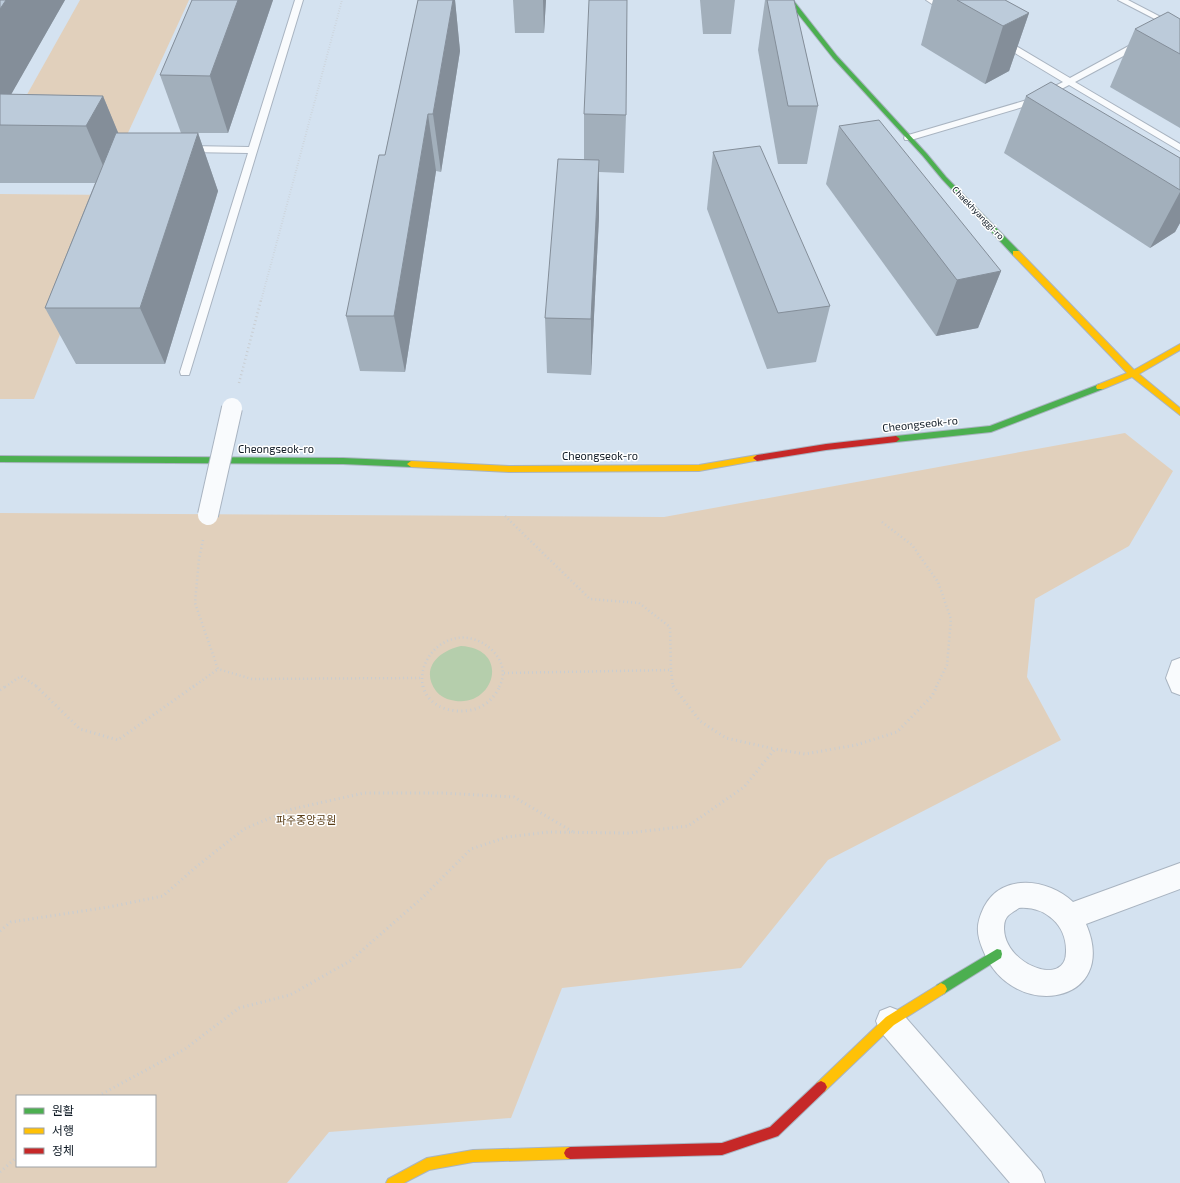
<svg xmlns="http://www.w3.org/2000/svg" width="1180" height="1183" font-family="'Exo 2','Noto Sans KR',sans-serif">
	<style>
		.green { fill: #e1d0bc; fill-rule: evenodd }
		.water { fill: #b5ceac }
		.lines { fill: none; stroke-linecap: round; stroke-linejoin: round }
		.lane-casing { stroke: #a9b4c1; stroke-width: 2 }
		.street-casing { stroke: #a9b4c1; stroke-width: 2 }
		.fast-casing { stroke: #a9b4c1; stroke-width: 2 }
		.slow-casing { stroke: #a9b4c1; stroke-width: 2 }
		.jam-casing { stroke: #a9b4c1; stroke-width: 2 }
		.path-far2 { stroke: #c9cdd1; stroke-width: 2; stroke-dasharray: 0.5 2; stroke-linecap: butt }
		.path-far1 { stroke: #c9cdd1; stroke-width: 2.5; stroke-dasharray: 1 3; stroke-linecap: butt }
		.path { stroke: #c9cdd1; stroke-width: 3; stroke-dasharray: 1 3.5; stroke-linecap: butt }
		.lane { fill: #f9fbfd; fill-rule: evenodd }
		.street { fill: #f9fbfd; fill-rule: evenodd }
		.fast { fill: #4caf50; fill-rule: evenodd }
		.slow { fill: #ffc107; fill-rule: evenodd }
		.jam { fill: #c62828; fill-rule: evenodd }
		.street-bridge-casing { stroke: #a9b4c1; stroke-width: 22; stroke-linecap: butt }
		.street-bridge { stroke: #f9fbfd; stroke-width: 20 }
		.wall { fill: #a2afbb }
		.shaded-wall { fill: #848e99 }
		.building { fill: #bccbda; stroke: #848e99 }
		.labels { text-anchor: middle; stroke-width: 3; stroke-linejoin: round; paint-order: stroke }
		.far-street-label { font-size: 9px; fill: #0e1924; stroke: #fff }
		.street-label { font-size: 11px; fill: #0e1924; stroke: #fff }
		.park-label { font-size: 11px; fill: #5a3d16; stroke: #fff }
	</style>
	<rect width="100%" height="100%" fill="#d4e2f0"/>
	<g class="green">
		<path d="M80,0H189L127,135L6,132Z"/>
		<path d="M0,194L116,195L34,399H0Z"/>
		<path d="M1125,433L1173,471L1129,546L1035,599L1027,677L1061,740L828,860L741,968L562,988L511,1118L329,1132L287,1183H0V513L664,517ZM17,1096H155V1166H17Z"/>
	</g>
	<path class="water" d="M461,646C513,649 493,711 451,700C446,699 440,696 436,691C420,669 438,651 461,646Z"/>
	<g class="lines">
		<g class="lane-casing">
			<g id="lane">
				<path d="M295,0H303L190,372L189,375H181L180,372L248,153L188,152L184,149L188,146L249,147Z"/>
				<path d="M926,0H935L951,10L950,12H944Z"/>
				<path d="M1118,0H1128L1180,27V32Z"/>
				<path d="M1000,40H1006L1070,78L1136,42H1142V46L1075,82L1180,144V151L1069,85L1033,104L911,140H905L904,138L905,136L1027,100L1063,82L1000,44Z"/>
			</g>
		</g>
		<g class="street-casing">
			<g id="street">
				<path d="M1180,658V695L1172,692L1166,678L1172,661Z"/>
				<path d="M1180,863V889L1086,924C1121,1005 1011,1023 983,950C976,933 976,924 984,907C1002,872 1049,879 1073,902ZM1019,908C1045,906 1067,925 1066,952C1066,988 1005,965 1004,929C1004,925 1004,921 1007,917C1009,914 1015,911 1019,908Z"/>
				<path d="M890,1007L900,1011L1041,1172L1045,1183H1010L880,1031L876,1021L880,1011Z"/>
			</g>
		</g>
		<g class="fast-casing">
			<g id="fast">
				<path d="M787,0H793L837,56L927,154L946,177L1019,251V255H1013L942,179L923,156L833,58Z"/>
				<path d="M1100,384L1104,387L1103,389L991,432L896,442L892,439L896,436L990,426Z"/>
				<path d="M0,456L343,458L411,461L415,464L411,467L343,464L0,462Z"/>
				<path d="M997,949L1001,950L1002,954L1001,958L945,993L941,995L937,993L935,989L937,985Z"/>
			</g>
		</g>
		<g class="slow-casing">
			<g id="slow">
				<path d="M1013,251H1019L1134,370L1180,344V350L1139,374L1180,408V415L1132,377L1103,389H1097L1096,387L1097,385L1127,373L1013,255Z"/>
				<path d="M757,455L760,456L761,458L760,460L699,471L509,472L411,467L407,464L411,461L509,466L699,465Z"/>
				<path d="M941,983L945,985L947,989L945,993L894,1025L825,1091L821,1093L817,1091L815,1087L817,1083L886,1017Z"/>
				<path d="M570,1147L574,1149L576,1153L574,1157L570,1159L473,1162L429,1170L404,1183H386L388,1179L427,1158L473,1150Z"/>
			</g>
		</g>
		<g class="jam-casing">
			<g id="jam">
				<path d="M896,436L900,439L896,442L826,450L757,461L753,458L757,455L826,444Z"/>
				<path d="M821,1081L825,1083L827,1087L825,1091L778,1136L722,1155L570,1159L566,1157L564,1153L566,1149L570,1147L722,1143L770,1127L817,1083Z"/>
			</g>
		</g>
		<path class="path-far2" d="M261,301L342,0"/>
		<g class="path-far1">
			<path d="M239,383L261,300"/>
			<path d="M505,516L590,599L639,603L670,627L671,670"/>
			<path d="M882,522L912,545L938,582L951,619L947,665L936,687"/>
			<path d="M203,540L199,559L195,603L218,669L252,679L421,678"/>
			<path d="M504,673L671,670L673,687"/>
			<path d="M5,687L21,676L38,687"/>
			<path d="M193,687L218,669"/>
			<path d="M423,687C417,661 441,634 468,638C490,641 512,665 499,687"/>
		</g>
		<g class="path">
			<path d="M36,686L80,729L118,740L194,686"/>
			<path d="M423,686C428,710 462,717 482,706C490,702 496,694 500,686"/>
			<path d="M673,686L700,721L726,738L775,749"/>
			<path d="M0,690L6,686"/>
			<path d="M0,931L11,922L109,907L163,896L196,867L244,829L292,809L364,793H442L514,797L573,832"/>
			<path d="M98,1096L185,1049L239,1008L290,995L350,961L422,898L471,849L507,837L549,832L628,833L688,826L744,787L775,749L805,754L856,745L897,732L932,696L937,686"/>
			<path d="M0,1172L17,1157"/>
		</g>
		<use href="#lane" class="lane"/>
		<use href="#street" class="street"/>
		<use href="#fast" class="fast"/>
		<use href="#slow" class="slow"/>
		<use href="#jam" class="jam"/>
		<g class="street-bridge-casing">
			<path id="street-bridge" d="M208,515L232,408"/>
		</g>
		<use href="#street-bridge" class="street-bridge"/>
	</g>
	<g class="wall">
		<path d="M0,0H65L11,94L103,96L118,133H198L218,191L165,364H76L45,308L95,183H0Z"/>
		<path d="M192,0H273L228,133H181L160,75Z"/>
		<path d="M418,0H455L460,51L441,172L436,171L405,372L360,371L346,316L385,155Z"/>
		<path d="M513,0H546L544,33H515Z"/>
		<path d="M700,0H735L731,34H703Z"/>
		<path d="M765,0H794L818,106L807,164H778L758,50Z"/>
		<path d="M933,0H1005L1029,13L1009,71L985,84L921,45Z"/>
		<path d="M1180,19V128L1110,87L1135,29Z"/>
		<path d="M1026,96L1180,158V223L1175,232L1150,248L1004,153Z"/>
		<path d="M584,114L626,115L624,173L599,172V217L591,375L547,373L545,318L584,160Z"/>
		<path d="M839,126L1001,271L978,328L936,336L826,184Z"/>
		<path d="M713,152L830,306L816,362L767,369L707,209Z"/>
	</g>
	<g class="shaded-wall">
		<path d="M6,0H65L0,114V9Z"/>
		<path d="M238,0H273L228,133L210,76Z"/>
		<path d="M453,0H455L460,51L441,172L433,114Z"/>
		<path d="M543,0H546L544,33Z"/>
		<path d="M1029,13L1009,71L985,84L1003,26Z"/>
		<path d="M103,96L127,154L111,184L86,126Z"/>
		<path d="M428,114L436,171L405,372L394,316Z"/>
		<path d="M198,133L218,191L165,364L140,308Z"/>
		<path d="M599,160V217L591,375V319Z"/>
		<path d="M1180,192V223L1175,232L1150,248Z"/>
		<path d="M1001,271L978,328L936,336L957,280Z"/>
	</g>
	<g class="building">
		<path d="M0,0H6L0,9Z"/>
		<path d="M192,0H238L210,76L160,75Z"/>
		<path d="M418,0H453L433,114H428L394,316H346L379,155H385Z"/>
		<path d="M589,0H627L626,115L584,114Z"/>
		<path d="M767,0H794L818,106H788Z"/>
		<path d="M957,0H1005L1029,13L1003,26Z"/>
		<path d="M1168,12L1180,19V54L1135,29Z"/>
		<path d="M1051,82L1180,158V190L1026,96Z"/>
		<path d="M0,94L103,96L86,126L0,125Z"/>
		<path d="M879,120L1001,271L957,280L839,126Z"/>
		<path d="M116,133H198L140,308H45Z"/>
		<path d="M760,146L830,306L778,313L713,152Z"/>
		<path d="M558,159L599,160L591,319L545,318Z"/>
	</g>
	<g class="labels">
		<g class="far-street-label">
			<text transform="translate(978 213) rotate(46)" y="3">Chaekhyanggi-ro</text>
		</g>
		<g class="street-label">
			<text transform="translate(920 424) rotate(-6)" y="4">Cheongseok-ro</text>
			<text x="276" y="453">Cheongseok-ro</text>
			<text x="600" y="460">Cheongseok-ro</text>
		</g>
		<g class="park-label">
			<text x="306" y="824">파주중앙공원</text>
		</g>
	</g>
	<rect x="16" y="1095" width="140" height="72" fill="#ffffff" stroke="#9fa3a7"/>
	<rect x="24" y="1108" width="20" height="6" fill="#4caf50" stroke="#9fa3a7"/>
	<text x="52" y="1115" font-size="12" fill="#0e1924">원활</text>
	<rect x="24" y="1128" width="20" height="6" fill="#ffc107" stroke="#9fa3a7"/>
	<text x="52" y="1135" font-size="12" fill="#0e1924">서행</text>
	<rect x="24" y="1148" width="20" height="6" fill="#c62828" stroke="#9fa3a7"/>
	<text x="52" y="1155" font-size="12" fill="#0e1924">정체</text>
</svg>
